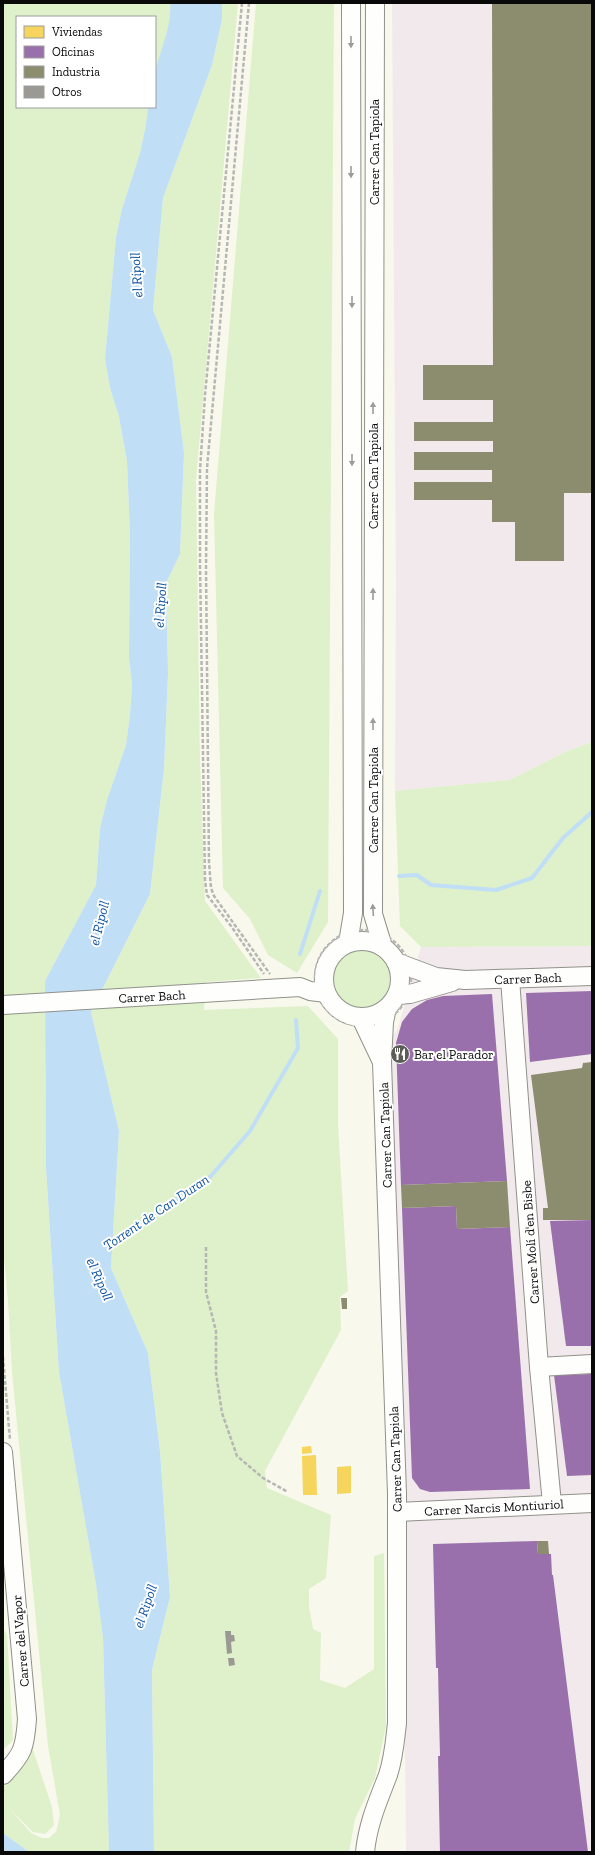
<svg xmlns="http://www.w3.org/2000/svg" width="595" height="1855" font-family="'Zilla Slab',serif">
	<style>
		.industrial { fill: #f1e9eb }
		.green { fill: #def1ca }
		.water { fill: #c0def6 }
		.homes { fill: #f6d55c }
		.offices { fill: #9970ab }
		.industry { fill: #8c8c6e }
		.lines { fill: none; stroke-linecap: round; stroke-linejoin: round }
		.stream { stroke: #c0def6; stroke-width: 4 }
		.building { fill: #9b9993 }
		.minor-casing { stroke: #91918b; stroke-width: 20 }
		.path { stroke: #b6b6b4; stroke-width: 2.5; stroke-dasharray: 4 2; stroke-linecap: butt }
		.minor { stroke: #fefefc; stroke-width: 18 }
		.oneway { fill: #9c9c9b }
		.labels { text-anchor: middle; stroke-width: 4; stroke-linejoin: round; paint-order: stroke }
		.street-label { font-size: 13px; fill: #090909; stroke: #fff }
		.poi-label { font-size: 13px; fill: #090909; stroke: #fff; text-anchor: start }
		.water-label { font-size: 14px; font-style: italic; fill: #0d52a1; stroke: #fff }
	</style>
	<rect width="100%" height="100%" fill="#f9f8ec"/>
	<g class="industrial">
		<path d="M392,3H592V742L565,752L510,780L395,791L396,585Z"/>
		<path d="M592,946V1852H406L403,1517L388,1043L398,1028L421,947Z"/>
	</g>
	<g class="green">
		<path d="M3,3H170C172,27 161,51 155,74V17H17V107H148L146,125L140,153L122,209L116,237L105,359L110,388L119,417L127,461L130,535L129,657L132,685L130,715L126,745L107,800L100,828L96,885L45,981L46,1168L59,1372L96,1584L103,1638L109,1852H29L3,1833V1788L32,1747L52,1807L54,1825L45,1834L33,1832L9,1808L31,1833L42,1838H49L56,1832L60,1815L48,1746L12,1372L8,1301L3,1246Z"/>
		<path d="M222,3H238L196,480L200,760L205,901L261,978L206,982L204,1010L308,1006L338,1039V1126L348,1291L340,1297L341,1330L265,1471L267,1488L331,1515L326,1578L309,1589V1606L313,1629L321,1633L320,1680L345,1688L374,1669V1556L384,1553L386,1726L375,1778L355,1819L349,1852H154L152,1670L170,1597L160,1451L148,1353L111,1268L119,1131L91,1012L150,894L164,769L168,673L166,583L180,554L184,453L172,357L153,310L163,198L212,65L222,20Z"/>
		<path d="M256,3H334L328,922L297,973L268,955L250,919L223,888L214,514Z"/>
		<path d="M592,742V946L421,947L400,926L395,791L510,780L565,752Z"/>
		<circle cx="362" cy="979" r="31"/>
		<path d="M3,1627L7,1635L13,1740L3,1750Z"/>
	</g>
	<g class="water">
		<path d="M170,3H222V20L212,65L163,198L153,310L172,357L184,453L180,554L166,583L168,673L164,769L150,894L91,1012L119,1131L111,1268L148,1353L160,1451L170,1597L152,1670L154,1852H109L103,1638L96,1584L59,1372L46,1168L45,981L96,885L100,828L107,800L126,745L130,715L132,685L129,657L130,535L127,461L119,417L110,388L105,359L116,237L122,209L140,153L146,125L148,107H155C155,96 153,83 155,73C160,49 172,28 170,3Z"/>
		<path d="M3,1833L29,1852H3Z"/>
	</g>
	<g class="homes">
		<path d="M311,1446L312,1453L302,1454V1447Z"/>
		<path d="M316,1455L317,1495H303L302,1456Z"/>
		<path d="M351,1466V1493L337,1494V1467Z"/>
	</g>
	<g class="offices">
		<path d="M592,991V1054L530,1062L526,993Z"/>
		<path d="M492,994L507,1181L401,1185L396,1043L402,1022L412,1009L427,1000L443,996Z"/>
		<path d="M456,1206L457,1229L510,1227L530,1489L430,1492L420,1489L412,1478L402,1208Z"/>
		<path d="M592,1220V1346H566L550,1221Z"/>
		<path d="M592,1374V1475L567,1476L554,1375Z"/>
		<path d="M537,1541L538,1554H551L552,1575H553L588,1852H440L438,1756H440L439,1715L438,1668H436L433,1544Z"/>
	</g>
	<g class="industry">
		<path d="M492,3H592V493H564V561H515V522H492V500H414V482H492V470H414V452H493V441H414V422H493V400H423V365H493Z"/>
		<path d="M592,1062V1220H543V1208H548L531,1075L582,1068L583,1063Z"/>
		<path d="M507,1181L510,1227L457,1229L456,1206L402,1208L401,1185Z"/>
		<path d="M341,1298H347V1309H342Z"/>
		<path d="M537,1541H548L549,1554H538Z"/>
	</g>
	<g class="lines">
		<g class="stream">
			<path d="M399,876L417,875L431,885L496,890L532,878L563,838L592,812"/>
			<path d="M300,954L320,891"/>
			<path d="M108,1244L210,1177L250,1131L298,1048L296,1020"/>
		</g>
	</g>
	<g class="building">
		<path d="M225,1631H231V1635H234L235,1641L231,1642L232,1653L227,1654Z"/>
		<path d="M228,1658H234L235,1665L229,1666Z"/>
	</g>
	<g class="lines">
		<g class="minor-casing">
			<g id="minor">
				<path d="M375,3L373,914L383,947"/>
				<circle cx="362" cy="979" r="38"/>
				<path d="M348,943L353,913L351,3"/>
				<path d="M396,962L436,977L465,980L592,976"/>
				<path d="M510,979L539,1367L552,1504"/>
				<path d="M397,995L410,994L452,982"/>
				<path d="M3,1005L300,987L310,991L326,993"/>
				<path d="M361,1018L381,1060"/>
				<path d="M539,1367L592,1364"/>
				<path d="M3,1452L27,1719C25,1748 23,1754 3,1775"/>
				<path d="M397,1512L592,1503"/>
				<path d="M365,1852C368,1823 378,1801 388,1775C394,1757 395,1740 397,1723V1494L382,1062L384,1022L387,1008"/>
			</g>
		</g>
		<g class="path">
			<path d="M242,3L205,395L200,470V565L205,880L207,895L231,926L264,974"/>
			<path d="M249,3L207,468L206,569L209,862L211,888L214,896L270,974"/>
			<circle cx="363" cy="978" r="48"/>
			<path d="M206,1247V1292L216,1331V1373L222,1413L237,1456L263,1478L288,1492"/>
			<path d="M3,1357L10,1440"/>
		</g>
		<use href="#minor" class="minor"/>
	</g>
	<defs><path id="oneway-solid" d="M-6-.8H1V-3.2L6.5 0L1 3.2V.8H-6Z"/></defs>
	<g class="oneway">
		<use href="#oneway-solid" transform="translate(351 42) rotate(90)"/>
		<use href="#oneway-solid" transform="translate(351 172) rotate(90)"/>
		<use href="#oneway-solid" transform="translate(352 302) rotate(90)"/>
		<use href="#oneway-solid" transform="translate(373 408) rotate(-90)"/>
		<use href="#oneway-solid" transform="translate(352 460) rotate(90)"/>
		<use href="#oneway-solid" transform="translate(373 594) rotate(-90)"/>
		<use href="#oneway-solid" transform="translate(373 724) rotate(-90)"/>
		<use href="#oneway-solid" transform="translate(373 910) rotate(-94)"/>
	</g>
	<defs>
		<g id="restaurant-disc" transform="scale(1)"><circle r="9.5" fill="#5d5d58" stroke="#fff"/><path d="M-5-6h1v4h1v-4h1v4h1v-4h1v5L-1.5 .5V6h-2V.5L-5-1ZM5-6V6H3V1.5H1.5Q1.5-4 5-6Z" fill="#fff"/></g>
	</defs>
	<g fill-rule="evenodd">
		<use href="#restaurant-disc" x="400" y="1054"/>
	</g>
	<g class="labels">
		<g class="street-label">
			<text transform="translate(374 152) rotate(-90)" y="5">Carrer Can Tapiola</text>
			<text transform="translate(373 476) rotate(-90)" y="5">Carrer Can Tapiola</text>
			<text transform="translate(373 800) rotate(-90)" y="5">Carrer Can Tapiola</text>
			<text transform="translate(528 978) rotate(-2)" y="5">Carrer Bach</text>
			<text transform="translate(152 996) rotate(-3)" y="5">Carrer Bach</text>
			<text transform="translate(385 1135) rotate(-92)" y="5">Carrer Can Tapiola</text>
			<text transform="translate(530 1242) rotate(-94)" y="5">Carrer Molí d'en Bisbe</text>
			<text transform="translate(395 1459) rotate(-92)" y="5">Carrer Can Tapiola</text>
			<text transform="translate(494 1507) rotate(-3)" y="5">Carrer Narcis Montiuriol</text>
			<text transform="translate(20 1641) rotate(-95)" y="5">Carrer del Vapor</text>
		</g>
		<g class="poi-label">
			<text x="414" y="1059">Bar el Parador</text>
		</g>
		<g class="water-label">
			<text transform="translate(136 275) rotate(-94)" y="5">el Ripoll</text>
			<text transform="translate(160 605) rotate(-86)" y="5">el Ripoll</text>
			<text transform="translate(99 923) rotate(-76)" y="5">el Ripoll</text>
			<text transform="translate(156 1212) rotate(-34)" y="5">Torrent de Can Duran</text>
			<text transform="translate(100 1279) rotate(66)" y="5">el Ripoll</text>
			<text transform="translate(145 1606) rotate(-71)" y="5">el Ripoll</text>
		</g>
	</g>
	<rect width="595" height="1855" fill="none" stroke="#090909" stroke-width="8"/>
	<rect x="16" y="16" width="140" height="92" fill="#ffffff" stroke="#9d9d9d"/>
	<rect x="24" y="26" width="20" height="12" fill="#f6d55c" stroke="#9d9d9d"/>
	<text x="52" y="36" font-size="12" fill="#090909">Viviendas</text>
	<rect x="24" y="46" width="20" height="12" fill="#9970ab" stroke="#9d9d9d"/>
	<text x="52" y="56" font-size="12" fill="#090909">Oficinas</text>
	<rect x="24" y="66" width="20" height="12" fill="#8c8c6e" stroke="#9d9d9d"/>
	<text x="52" y="76" font-size="12" fill="#090909">Industria</text>
	<rect x="24" y="86" width="20" height="12" fill="#9b9993" stroke="#9d9d9d"/>
	<text x="52" y="96" font-size="12" fill="#090909">Otros</text>
</svg>
